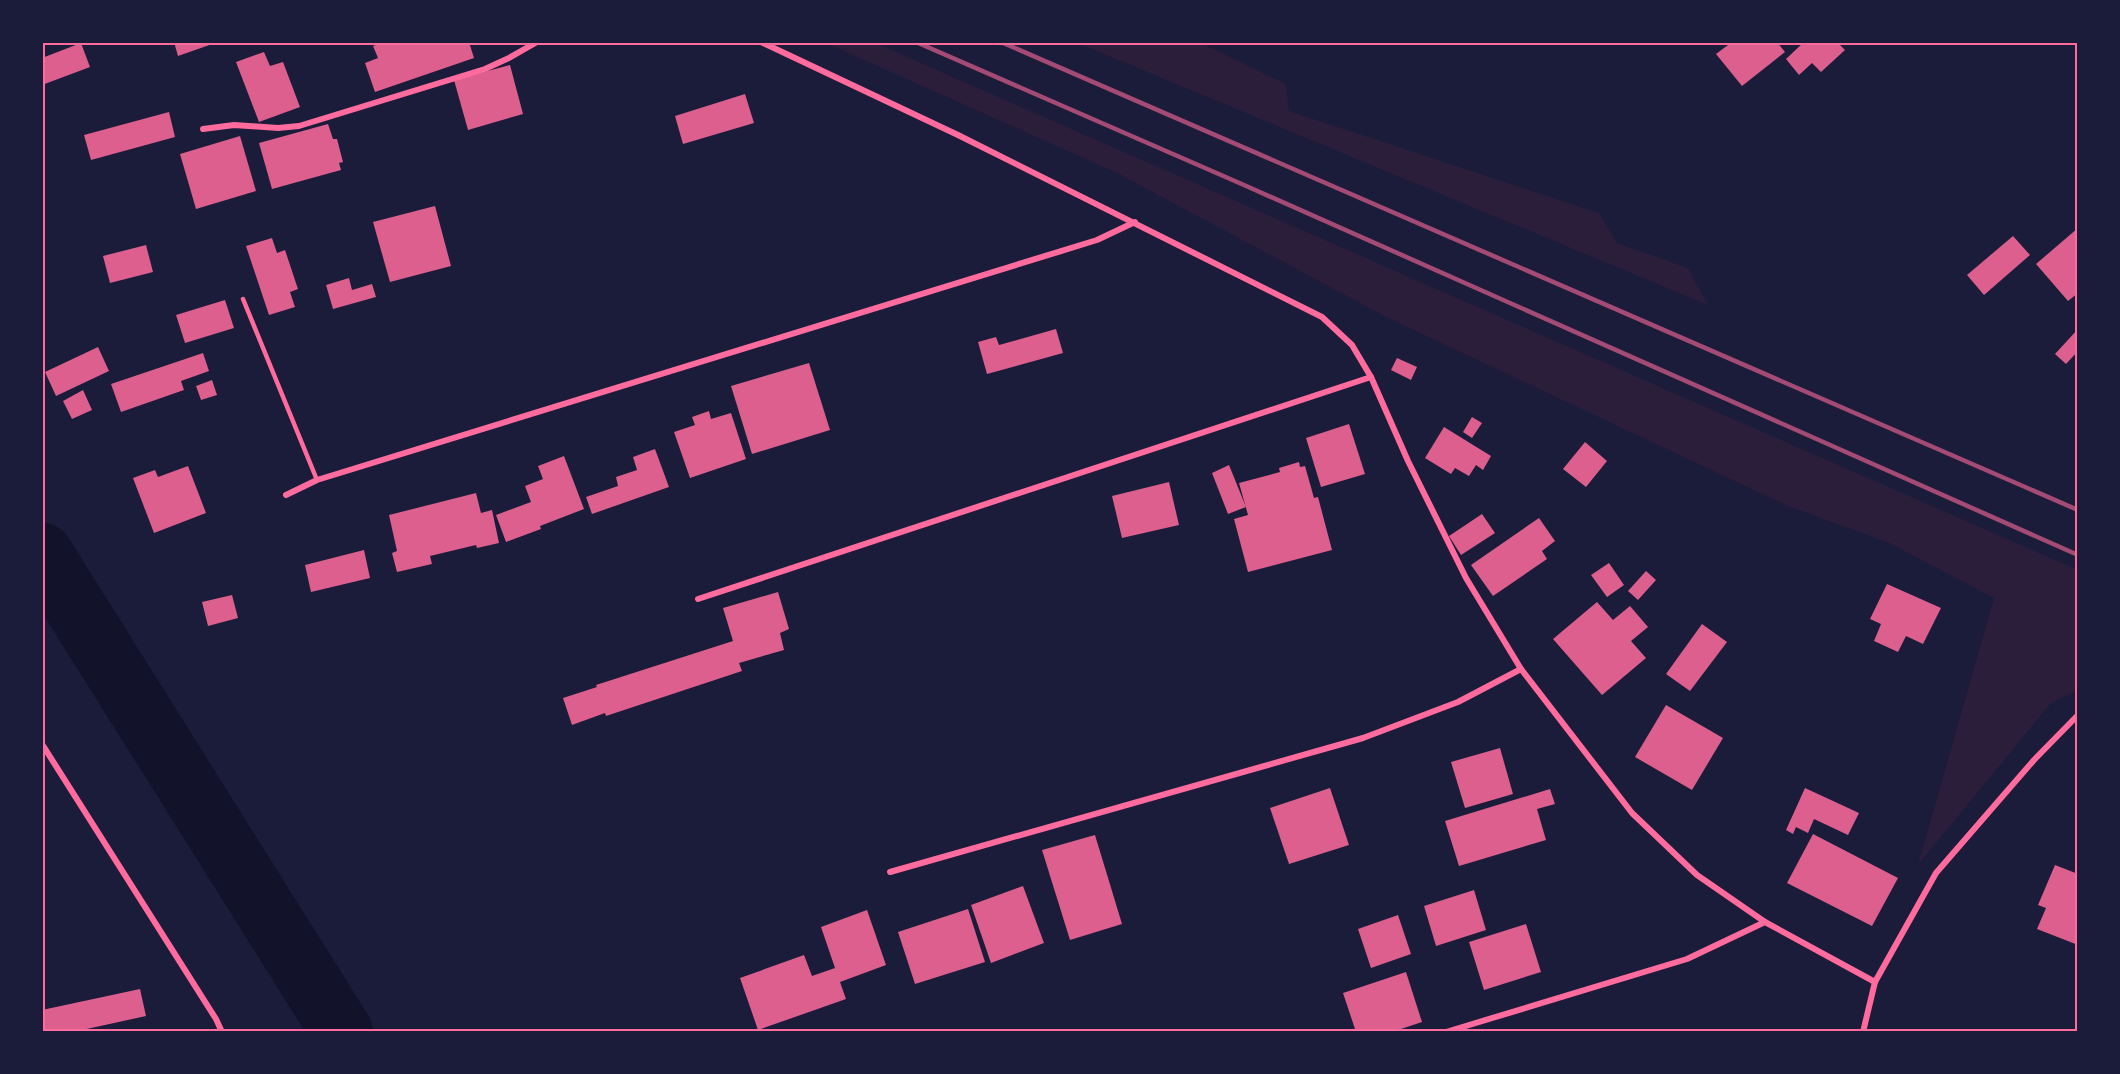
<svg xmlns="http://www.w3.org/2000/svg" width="2120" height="1074" font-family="'IBM Plex Sans',sans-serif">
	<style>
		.green { fill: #2a1e3b }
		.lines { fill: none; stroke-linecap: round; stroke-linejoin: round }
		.river { stroke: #12122b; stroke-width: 62 }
		.building { fill: #dd5f8e }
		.service { stroke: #ff6b9d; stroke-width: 4.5 }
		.minor { stroke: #ff6b9d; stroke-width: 6 }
		.rail { stroke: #a44b75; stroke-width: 4.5 }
		.neatline { fill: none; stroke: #ff6b9d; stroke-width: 2 }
	</style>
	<rect width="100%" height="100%" fill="#1b1b3a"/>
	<g class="green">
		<path d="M824,42H873L2078,570V690L2051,703L1918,865L1994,598L1889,543L1788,506L1388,318L1119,174Z"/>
		<path d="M1075,42H1199L1286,84L1289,111L1599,213L1617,243L1688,268L1708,305Z"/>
	</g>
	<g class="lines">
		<path class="river" d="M42,554L342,1032"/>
	</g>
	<g class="building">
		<path d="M174,42H218L178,56Z"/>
		<path d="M384,42H469L474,58L375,92L365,63L378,58L373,46Z"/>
		<path d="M1732,42H1777L1785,52L1742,86L1716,54Z"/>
		<path d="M1804,42H1837L1845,50L1821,72L1812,63L1799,75L1786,59Z"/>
		<path d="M81,43L90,67L42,85V58Z"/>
		<path d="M264,52L270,66L283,62L300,107L259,122L236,62Z"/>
		<path d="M510,65L523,114L468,130L454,80Z"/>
		<path d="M745,94L754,123L683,144L675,116Z"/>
		<path d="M169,112L175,137L91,160L84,135Z"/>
		<path d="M328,124L333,139H337L343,162L339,163L341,170L272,189L259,143Z"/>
		<path d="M240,136L256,191L196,209L180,154Z"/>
		<path d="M435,206L451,266L390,282L373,222Z"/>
		<path d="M2078,228V293L2068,301L2036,264Z"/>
		<path d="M2013,236L2030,255L1984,295L1967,275Z"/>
		<path d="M272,238L277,253L285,250L298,289L290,292L295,307L269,315L246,246Z"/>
		<path d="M146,245L153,272L110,283L103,256Z"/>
		<path d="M349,278L352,290L372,284L376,297L333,309L326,285Z"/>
		<path d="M225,300L234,328L185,343L176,315Z"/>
		<path d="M1056,329L1063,353L987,374L978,342L996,337L999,345Z"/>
		<path d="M2078,329V351L2066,364L2055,354Z"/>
		<path d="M98,347L109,371L56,396L45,372Z"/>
		<path d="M203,353L209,371L181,381L184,390L121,412L111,384Z"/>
		<path d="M1397,358L1417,367L1411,380L1391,370Z"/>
		<path d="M809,363L830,430L752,454L731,386Z"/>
		<path d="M212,380L217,395L201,400L196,386Z"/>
		<path d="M83,390L92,410L72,419L63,401Z"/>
		<path d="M709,411L711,419L731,413L746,459L690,478L674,432L695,425L692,417Z"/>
		<path d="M1472,417L1482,423L1472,438L1463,432Z"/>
		<path d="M1349,424L1365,474L1321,487L1306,438Z"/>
		<path d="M1444,427L1491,456L1483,470L1476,465L1469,476L1455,468L1451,474L1425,458Z"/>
		<path d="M1585,442L1607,461L1586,487L1563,469Z"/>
		<path d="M655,449L669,487L592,514L586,497L618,486L616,477L637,470L633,457Z"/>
		<path d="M564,456L584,509L540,526L541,529L506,542L496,515L531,502L525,486L543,479L538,466Z"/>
		<path d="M1299,462L1300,467L1305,466L1314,498L1318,497L1332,550L1248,572L1234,519L1248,515L1239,483L1280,472L1279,468Z"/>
		<path d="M1229,465L1246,507L1228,514L1212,473Z"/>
		<path d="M188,466L206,513L154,533L133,478L155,470L158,477Z"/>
		<path d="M1169,482L1179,525L1122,538L1112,496Z"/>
		<path d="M476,493L481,513L492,510L499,543L477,548L476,545L430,556L432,564L397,572L392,553L397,551L389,515Z"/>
		<path d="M1482,514L1495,533L1461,555L1449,536Z"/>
		<path d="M1539,518L1555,541L1542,551L1547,559L1493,596L1471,565Z"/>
		<path d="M364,550L370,578L311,592L305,565Z"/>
		<path d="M1609,563L1624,585L1607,597L1591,575Z"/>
		<path d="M1646,571L1656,580L1638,600L1628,591Z"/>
		<path d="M1887,584L1941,608L1923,644L1906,636L1898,652L1874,641L1881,624L1870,619Z"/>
		<path d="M778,592L789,629L780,633L784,650L739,663L742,671L606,716L605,713L572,725L563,698L597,687L596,685L733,641L723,608Z"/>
		<path d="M232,595L238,618L208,626L202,602Z"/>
		<path d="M1597,602L1613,620L1630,606L1648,627L1631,641L1646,658L1602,695L1553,639Z"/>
		<path d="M1702,624L1727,642L1690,691L1666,674Z"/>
		<path d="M1666,705L1723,738L1692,790L1635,757Z"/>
		<path d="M1500,748L1513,794L1465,808L1451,762Z"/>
		<path d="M1330,788L1349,845L1289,864L1270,808Z"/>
		<path d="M1805,788L1859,813L1848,835L1814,819L1808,833L1796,827L1793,834L1786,830Z"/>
		<path d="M1550,789L1555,804L1537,809L1546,840L1459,866L1445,821Z"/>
		<path d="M1813,834L1898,878L1872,926L1787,883Z"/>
		<path d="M1095,835L1122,924L1070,940L1042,850Z"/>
		<path d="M2055,865L2078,874V945L2037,929L2046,908L2038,905Z"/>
		<path d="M1023,886L1044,943L991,963L971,905Z"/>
		<path d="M1474,890L1486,930L1436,946L1424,906Z"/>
		<path d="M968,909L985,962L915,984L898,932Z"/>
		<path d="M867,910L886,965L840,982L846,999L758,1030L740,978L804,955L812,976L835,968L821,927Z"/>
		<path d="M1398,915L1411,954L1371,968L1358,929Z"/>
		<path d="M1526,924L1541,972L1484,990L1469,942Z"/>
		<path d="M1406,972L1422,1022L1392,1032H1356L1343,993Z"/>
		<path d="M140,989L146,1016L73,1032H42V1010Z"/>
	</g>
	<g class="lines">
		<path class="service" d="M243,299L317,480"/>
		<g class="minor">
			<path d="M761,42L958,135L1322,317L1352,345L1371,377L1408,461L1466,578L1521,669L1632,813L1697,875L1765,922L1875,982"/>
			<path d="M203,129L234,125L278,128L299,126L485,69L509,58L537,42"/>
			<path d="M286,495L317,480L1097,240L1135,222"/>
			<path d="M698,599L1371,377"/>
			<path d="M42,744L216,1019L222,1032"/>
			<path d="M890,872L1363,738L1458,702L1521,669"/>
			<path d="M1446,1032L1687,959L1765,922"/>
			<path d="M1863,1032L1875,982L1936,873L2034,760L2078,715"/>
		</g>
		<g class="rail">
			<path d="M916,42L1244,185L2078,555"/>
			<path d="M1001,42L2078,510"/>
		</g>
	</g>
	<rect width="2120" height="1074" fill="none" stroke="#1b1b3a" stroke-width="87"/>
	<rect x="44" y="44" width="2032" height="986" class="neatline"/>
</svg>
